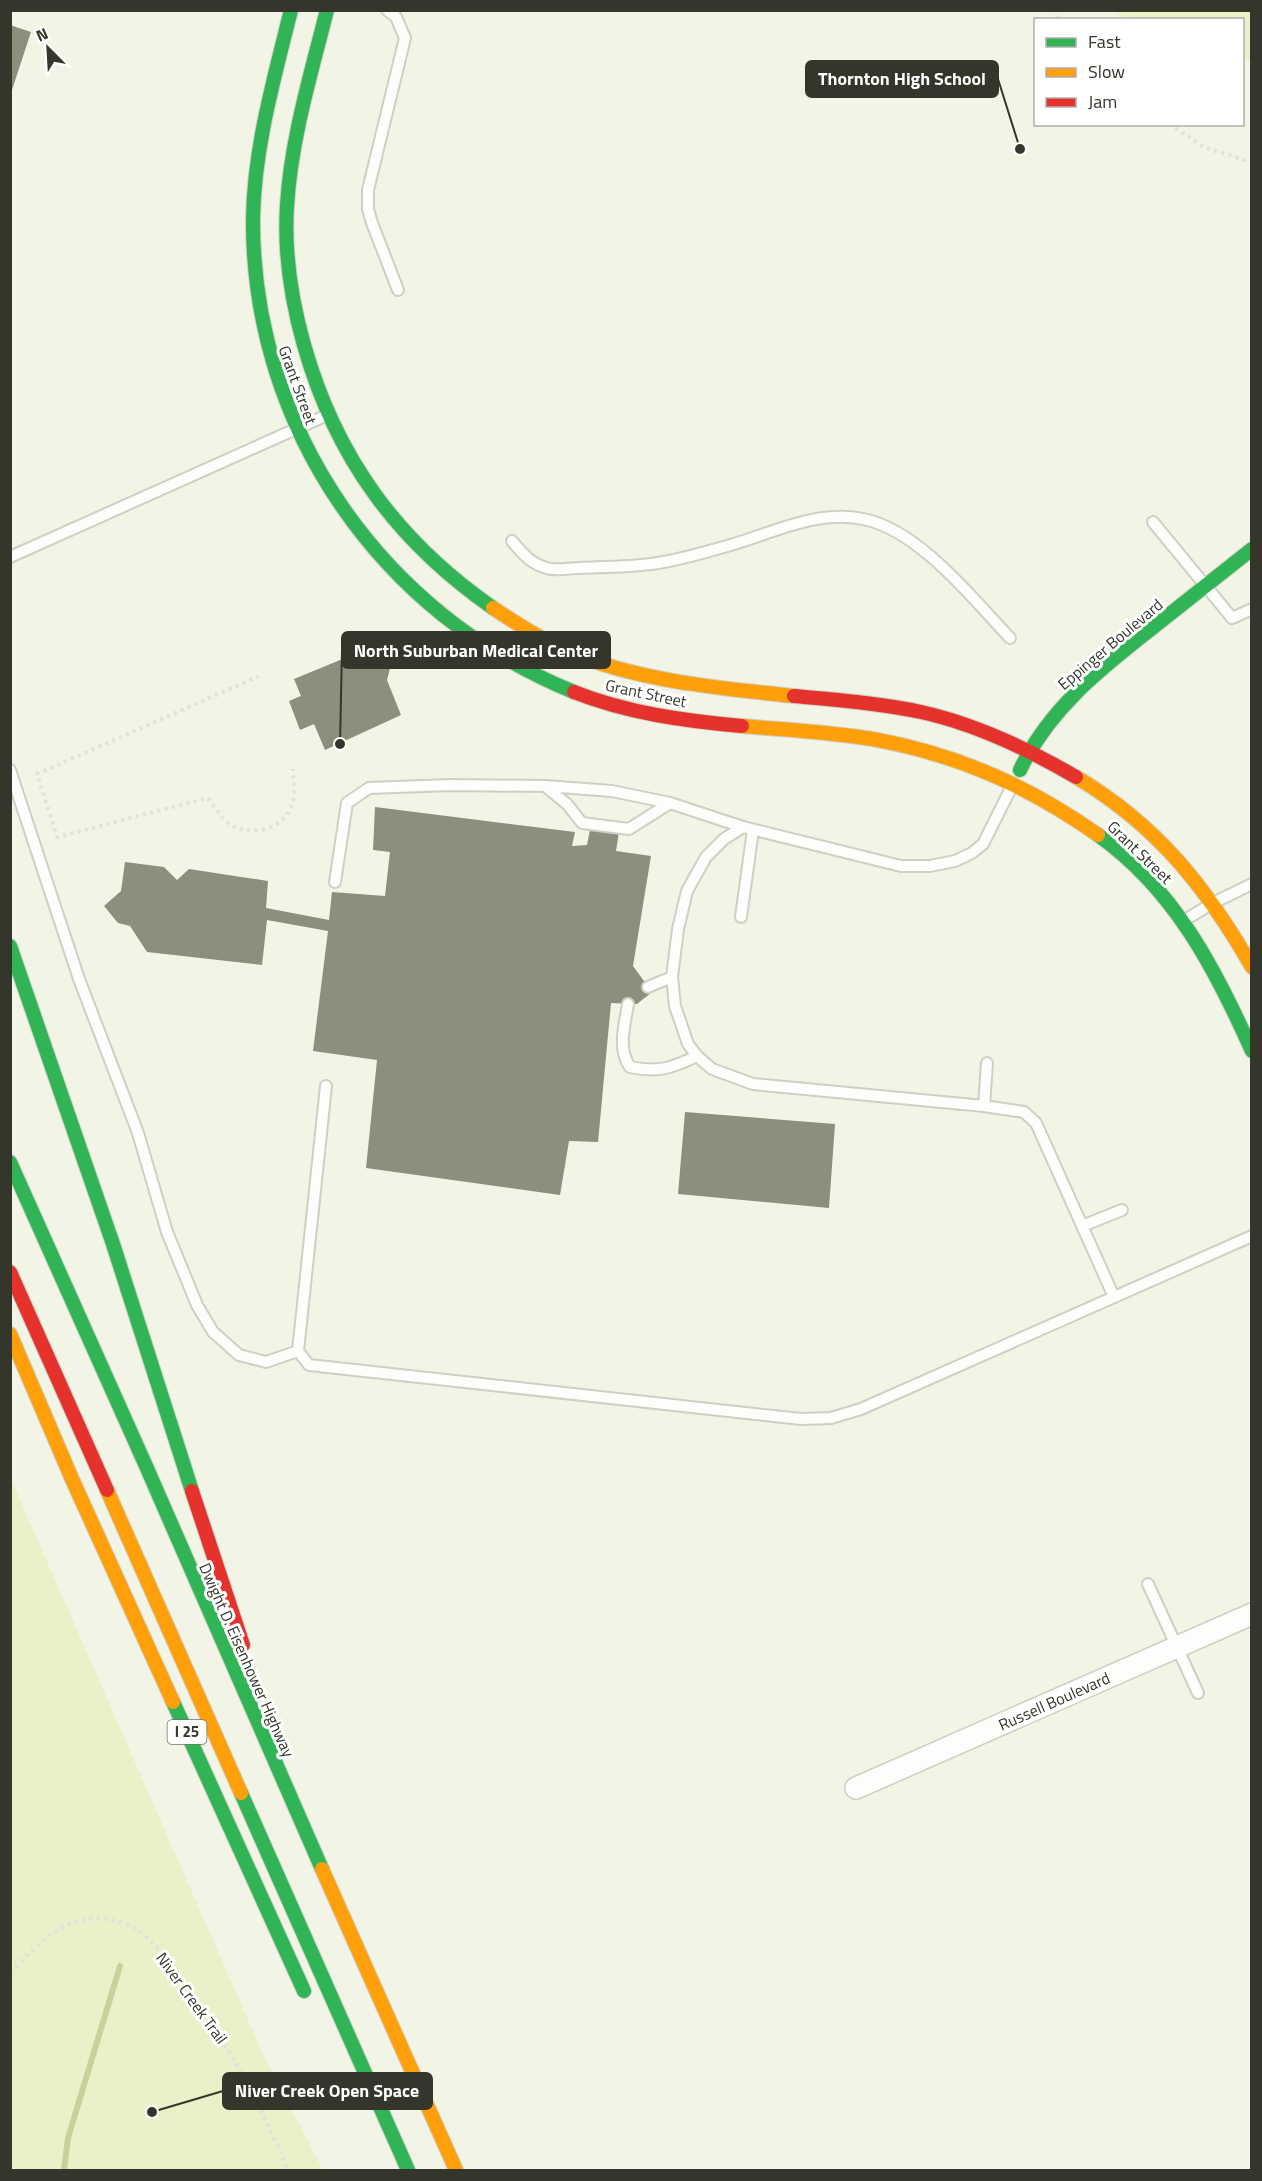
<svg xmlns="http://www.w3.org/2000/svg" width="1262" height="2181" font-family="'Titillium Web',sans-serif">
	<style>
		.green { fill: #eaf1c9 }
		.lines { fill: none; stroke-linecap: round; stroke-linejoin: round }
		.stream { stroke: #c8d19c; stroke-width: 6 }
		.building { fill: #8c8f7b }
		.lane-casing { stroke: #ced0c4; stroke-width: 14 }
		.street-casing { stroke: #ced0c4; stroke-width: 24 }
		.fast-casing { stroke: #ced0c4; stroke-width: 16 }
		.slow-casing { stroke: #ced0c4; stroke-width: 16 }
		.jam-casing { stroke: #ced0c4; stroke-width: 16 }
		.path { stroke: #e1e1de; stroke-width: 4; stroke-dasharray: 3 4.5; stroke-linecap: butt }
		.lane { stroke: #fdfdfb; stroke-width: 10 }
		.street { stroke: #fdfdfb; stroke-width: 21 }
		.fast { stroke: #30b455; stroke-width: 14 }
		.slow { stroke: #ff9f0a; stroke-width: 14 }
		.jam { stroke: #e5322d; stroke-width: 14 }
		.labels { text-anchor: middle; stroke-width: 6; stroke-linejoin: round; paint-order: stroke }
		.shield { fill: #fff; stroke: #71726b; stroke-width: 1.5 }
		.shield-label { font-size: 15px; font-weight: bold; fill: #34362c }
		.street-label { font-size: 16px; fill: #34362c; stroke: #fff }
		.leader { fill: none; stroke: #34362c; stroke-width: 2 }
		.callout-dot { fill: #34362c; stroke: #fff; stroke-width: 2 }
		.callout { fill: #34362c; stroke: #34362c; stroke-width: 2 }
		.callout-label { font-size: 18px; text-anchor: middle; font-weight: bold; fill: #fff }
	</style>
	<rect width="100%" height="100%" fill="#f2f4e6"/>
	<g class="green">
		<path d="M1113,11H1251V60L1243,59L1242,20L1127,19Z"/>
		<path d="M10,1477L263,2054L323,2170H11Z"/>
	</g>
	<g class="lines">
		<path class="stream" d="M64,2170L68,2138L120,1966"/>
	</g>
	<g class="building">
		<path d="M10,25L31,32L11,93H10Z"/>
		<path d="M362,651L393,657L387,680L401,715L325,750L314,724L300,730L289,701L301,696L294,679Z"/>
		<path d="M375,807L575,832L572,846L587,845L591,825L620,826L616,851L651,856L633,966L652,992L637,1004L611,1003L598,1142L569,1141L560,1195L366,1168L377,1060L313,1051L328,931L267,920L262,965L147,952L130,926L118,923L104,906L121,891L125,862L164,867L177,880L189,869L268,881L266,908L329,920L332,892L385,896L390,852L373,850Z"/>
		<path d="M685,1112L835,1124L829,1208L678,1194Z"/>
	</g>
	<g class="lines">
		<g class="lane-casing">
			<g id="lane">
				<path d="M387,10L396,17L405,38L368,190V209L372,223L398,290"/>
				<path d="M1153,522L1232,618L1252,609"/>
				<path d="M512,541C522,553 531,564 547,568C556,571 569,568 579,568C603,567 628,567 651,564C676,561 703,553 727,546C771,534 816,509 863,519C919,530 972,598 1010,638"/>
				<path d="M10,557L325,416"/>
				<path d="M10,770L79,979L138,1133L167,1232L197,1305L213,1332L239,1355L266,1362L298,1351"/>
				<path d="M1013,784L983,844L972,853L955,861L930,866H901L743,827L724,839L706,857L687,891L678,929L672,977L675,1006L688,1044L697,1056L712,1069L753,1084L984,1106L1024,1112L1036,1123L1114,1297"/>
				<path d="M545,786L567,804L582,823L629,829L670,803"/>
				<path d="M335,882L347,803L369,788L451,785L545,786L612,791L670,803L743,827"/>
				<path d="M741,917L753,830"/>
				<path d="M1183,921L1213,903L1252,884"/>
				<path d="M648,987L672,977"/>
				<path d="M628,1004C625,1024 617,1049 630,1067C658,1073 672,1068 697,1056"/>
				<path d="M326,1086L298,1351L309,1365L801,1419L831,1418L861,1409L1252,1236"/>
				<path d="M984,1106L987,1063"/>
				<path d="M1082,1226L1122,1210"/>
				<path d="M1148,1584L1198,1693"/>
			</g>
		</g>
		<g class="street-casing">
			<path id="street" d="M856,1788L1252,1614"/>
		</g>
		<g class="fast-casing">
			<g id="fast">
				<path d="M291,10C274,79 254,148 253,219C252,428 381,614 574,692"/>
				<path d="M327,10C311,74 291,139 287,206C284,253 291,299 304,345C336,458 397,541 493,608"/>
				<path d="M1020,770C1049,709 1099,670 1151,629C1184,603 1218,576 1252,549"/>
				<path d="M1098,835C1174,889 1215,968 1252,1051"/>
				<path d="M10,946L113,1244L192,1491"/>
				<path d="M10,1162L146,1466L322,1869"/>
				<path d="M173,1702L304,1991"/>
				<path d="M241,1793L408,2170"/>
			</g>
		</g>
		<g class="slow-casing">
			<g id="slow">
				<path d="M493,608C517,624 542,640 569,652C639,681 718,688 794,696"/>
				<path d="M742,726C787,730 833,732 878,740C961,756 1030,787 1098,835"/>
				<path d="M1076,777C1157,825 1206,887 1252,967"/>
				<path d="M10,1334L72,1479L173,1702"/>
				<path d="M107,1490L241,1793"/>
				<path d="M322,1869L456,2170"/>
			</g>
		</g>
		<g class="jam-casing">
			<g id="jam">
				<path d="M574,692C627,713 685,721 742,726"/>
				<path d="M794,696C836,700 879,703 921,712C976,724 1028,749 1076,777"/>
				<path d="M10,1272L107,1490"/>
				<path d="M192,1491L243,1645"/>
			</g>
		</g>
		<g class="path">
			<path d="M1053,10L1060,20"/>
			<path d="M1169,124L1206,148L1245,160L1252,158"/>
			<path d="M259,676L37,774L57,837L208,798C214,806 221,818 229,824C253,839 290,828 294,797C295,788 293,778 293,769"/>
			<path d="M10,1972C32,1951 53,1925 84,1920C99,1917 118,1919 132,1927C159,1942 179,1974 195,1998C232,2053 263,2109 288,2170"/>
		</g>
		<use href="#lane" class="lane"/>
		<use href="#street" class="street"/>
		<use href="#fast" class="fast"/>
		<use href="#slow" class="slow"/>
		<use href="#jam" class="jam"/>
	</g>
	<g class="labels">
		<rect class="shield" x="167.5" y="1720" width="39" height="24" rx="4.5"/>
		<g class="shield-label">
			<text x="187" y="1737">I 25</text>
		</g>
		<g class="street-label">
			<text transform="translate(298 385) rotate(70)" y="6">Grant Street</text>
			<text transform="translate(1110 644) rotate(-40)" y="6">Eppinger Boulevard</text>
			<text transform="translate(646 693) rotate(12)" y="6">Grant Street</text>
			<text transform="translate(1140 852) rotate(44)" y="6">Grant Street</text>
			<text transform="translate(247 1660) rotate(66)" y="6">Dwight D. Eisenhower Highway</text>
			<text transform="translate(1054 1701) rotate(-24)" y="6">Russell Boulevard</text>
			<text transform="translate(192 1998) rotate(54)" y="6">Niver Creek Trail</text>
		</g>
	</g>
	<path class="leader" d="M1020 149L998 79M340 744L342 650M152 2112L223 2091"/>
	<g class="callout-dot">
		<circle cx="1020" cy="149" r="6"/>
		<circle cx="340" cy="744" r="6"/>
		<circle cx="152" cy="2112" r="6"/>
	</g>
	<g class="callout">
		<rect x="806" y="61" width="192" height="36" rx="6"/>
		<rect x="342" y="632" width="268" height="36" rx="6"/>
		<rect x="223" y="2073" width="209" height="36" rx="6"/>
	</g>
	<g class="callout-label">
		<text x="902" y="85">Thornton High School</text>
		<text x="476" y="657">North Suburban Medical Center</text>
		<text x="327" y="2097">Niver Creek Open Space</text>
	</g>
	<rect width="1262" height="2181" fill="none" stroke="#34362c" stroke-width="24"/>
	<rect x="1034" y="18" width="210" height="108" fill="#ffffff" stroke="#aeafab" stroke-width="1.5"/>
	<rect x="1046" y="38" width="30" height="9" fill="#30b455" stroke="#aeafab" stroke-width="1.5"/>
	<text x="1088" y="48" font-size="18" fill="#34362c">Fast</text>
	<rect x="1046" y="68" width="30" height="9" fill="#ff9f0a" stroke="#aeafab" stroke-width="1.5"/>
	<text x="1088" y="78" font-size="18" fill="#34362c">Slow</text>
	<rect x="1046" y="98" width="30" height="9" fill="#e5322d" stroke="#aeafab" stroke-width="1.5"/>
	<text x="1088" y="108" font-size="18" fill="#34362c">Jam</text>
	<g transform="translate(48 48) rotate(336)" stroke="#ffffff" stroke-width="4.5" paint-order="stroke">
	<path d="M0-4.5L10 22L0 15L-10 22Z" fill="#34362c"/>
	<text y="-9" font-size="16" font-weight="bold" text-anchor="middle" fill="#34362c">N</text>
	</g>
</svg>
